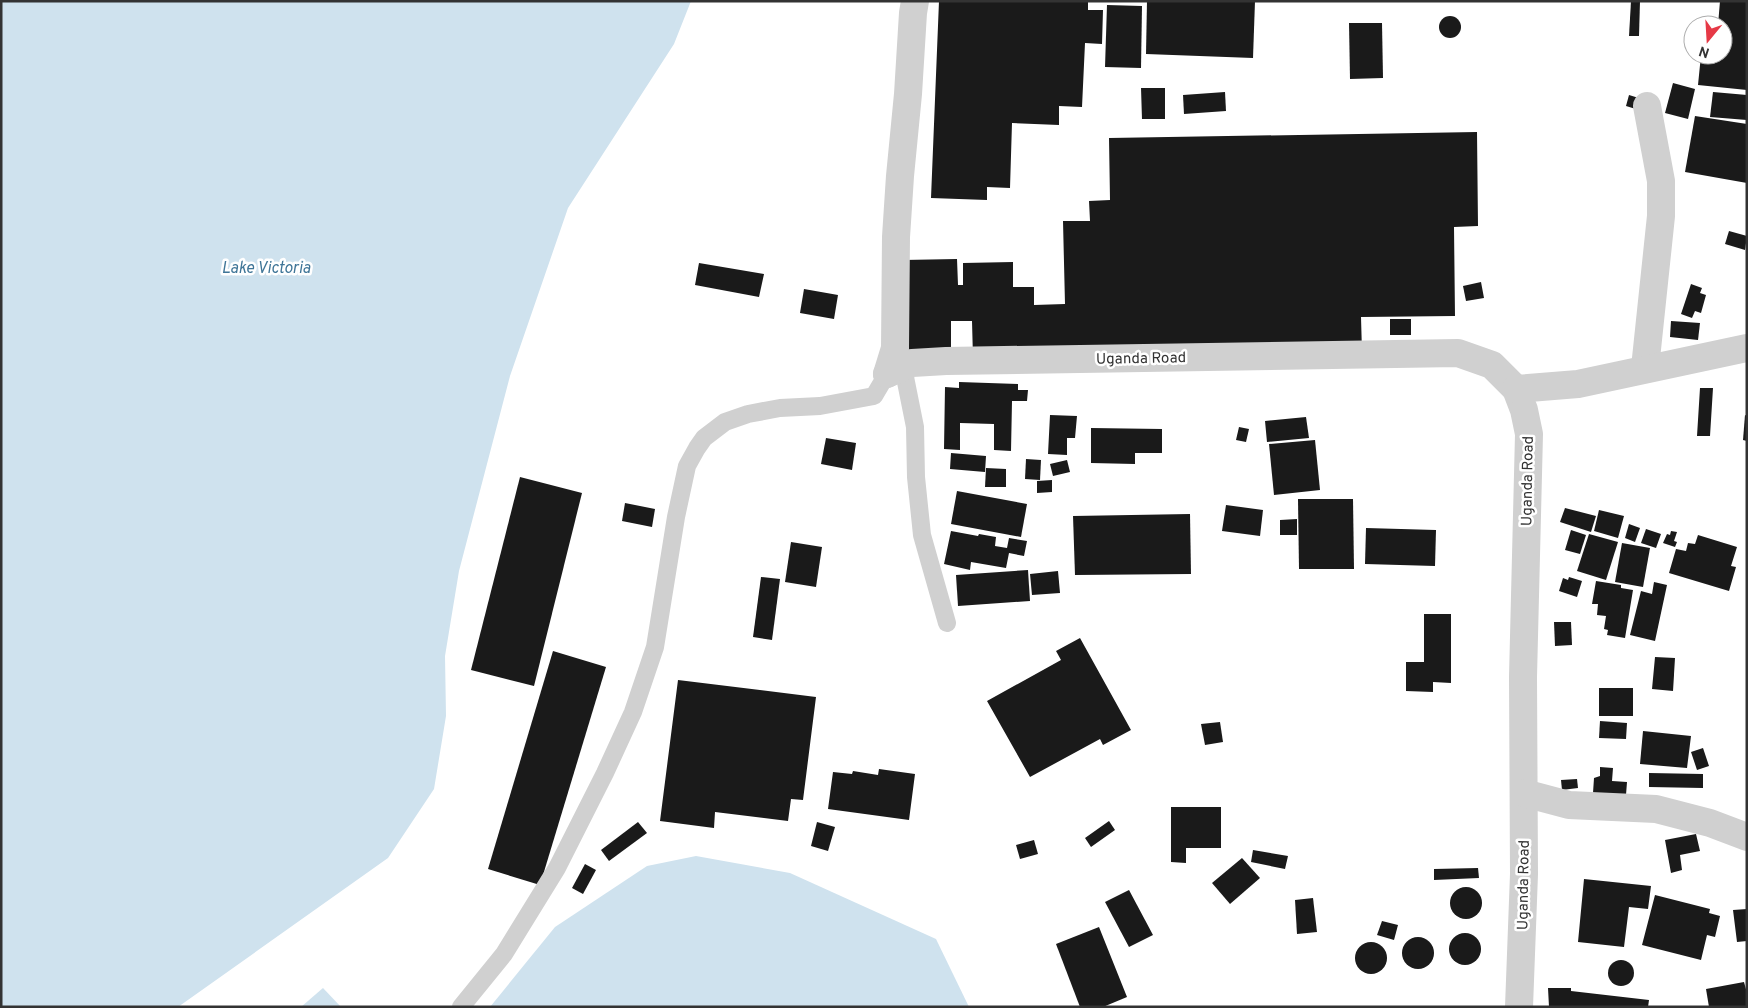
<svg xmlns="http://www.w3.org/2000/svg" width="1748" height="1008" font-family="Overpass,sans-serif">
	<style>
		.water { fill: #cfe2ee }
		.building { fill: #1a1a1a }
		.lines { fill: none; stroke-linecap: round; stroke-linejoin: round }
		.lane { stroke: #d0d0d0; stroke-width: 18 }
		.street { stroke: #d0d0d0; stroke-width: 28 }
		.labels { text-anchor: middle; stroke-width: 5; stroke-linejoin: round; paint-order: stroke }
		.street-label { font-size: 15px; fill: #333; stroke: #fff }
		.water-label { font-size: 16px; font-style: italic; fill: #3f7597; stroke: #fff }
	</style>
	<rect width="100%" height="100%" fill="#fff"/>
	<g class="water">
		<path d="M1,1H691L674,44L568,208L510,376L459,571L445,656L446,716L434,789L388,858L178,1007H1Z"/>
		<path d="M696,856L790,873L936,939L969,1007H490L555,927L647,866Z"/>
		<path d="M323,988L341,1007H301Z"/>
	</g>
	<g class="building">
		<path d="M939,1H1088V10H1103L1102,44L1085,43L1082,107L1059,106V125L1012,123L1010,188L987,187V200L931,198Z"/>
		<path d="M1147,1H1255L1253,58L1146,54Z"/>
		<path d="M1631,1H1640L1639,36H1629Z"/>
		<path d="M1720,1H1747V90L1698,85L1701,55H1723V25H1718Z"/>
		<path d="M1107,5L1142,6L1141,68L1105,67Z"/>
		<circle cx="1450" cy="27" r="11"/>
		<path d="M1349,23H1382L1383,78L1350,79Z"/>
		<path d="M1673,83L1695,89L1688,119L1665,113Z"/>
		<path d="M1141,88H1165V119H1142Z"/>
		<path d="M1225,92L1226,111L1184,114L1183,95Z"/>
		<path d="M1713,92L1747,95V120L1710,117Z"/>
		<path d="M1629,95L1642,99L1639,110L1626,106Z"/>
		<path d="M1695,116L1747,124V183L1685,172Z"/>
		<path d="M1477,132L1478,226L1454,227L1455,316L1361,317L1362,352L973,358L972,321H951V350L905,351L903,260L957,259L958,285H963V263L1013,262V287H1034V305L1065,304L1063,221H1090L1089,201L1110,200L1109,138Z"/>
		<path d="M1729,231L1747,236L1745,250L1725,244Z"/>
		<path d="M699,263L764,274L759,297L695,285Z"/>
		<path d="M1481,282L1484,298L1466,301L1463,286Z"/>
		<path d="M1691,284L1702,288L1700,293L1706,295L1701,313L1695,311L1692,318L1681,314Z"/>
		<path d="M804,289L838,295L834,319L800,313Z"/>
		<rect x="1390" y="319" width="21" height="16"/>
		<path d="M1671,321L1700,323L1698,340L1670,337Z"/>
		<path d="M959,382L1018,384V390H1028L1027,401H1012L1011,451L994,450V424L960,423V450L944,449L945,387L959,388Z"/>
		<path d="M1700,388H1713L1710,436H1697Z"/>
		<path d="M1050,415L1077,416L1075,438H1067V455L1048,454Z"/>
		<path d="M1745,415L1747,416V441L1743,440Z"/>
		<path d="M1306,417L1309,438L1267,442L1265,421Z"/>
		<path d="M1239,427L1249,429L1246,442L1236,440Z"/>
		<path d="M1091,428L1162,429V453H1135V464L1091,463Z"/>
		<path d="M826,438L856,443L852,470L821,464Z"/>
		<path d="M1315,440L1320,490L1274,495L1269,444Z"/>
		<path d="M951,453L986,456L985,472L950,469Z"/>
		<path d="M1026,459L1041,460L1040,480L1025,479Z"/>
		<path d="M1067,460L1070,472L1053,476L1050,464Z"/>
		<path d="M986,468L1006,469V487H985Z"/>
		<path d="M520,477L582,493L534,686L471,670Z"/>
		<path d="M1052,480V492L1037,493V481Z"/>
		<path d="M957,491L1027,504L1021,537L951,524Z"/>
		<path d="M1298,499H1353L1354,569H1299Z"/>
		<path d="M625,503L655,509L652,527L622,521Z"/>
		<path d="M1226,505L1263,510L1260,536L1222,531Z"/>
		<path d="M1565,508L1596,516L1591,532L1560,522Z"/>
		<path d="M1599,510L1624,516L1618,538L1594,531Z"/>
		<path d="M1190,514L1191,574L1075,575L1073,516Z"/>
		<path d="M1297,519V535H1280V520Z"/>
		<path d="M1629,524L1640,528L1635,542L1625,538Z"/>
		<path d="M1366,528L1436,530L1435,566L1365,564Z"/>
		<path d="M1646,529L1661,534L1656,548L1641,543Z"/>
		<path d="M1571,530L1586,535L1580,554L1565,550Z"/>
		<path d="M951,531L978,536L979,534L996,537L995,546L1007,548L1009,538L1027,541L1024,556L1009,553L1006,568L971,562L970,570L944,564Z"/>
		<path d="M1671,531L1677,532L1674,541L1677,542L1675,547L1663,543L1667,534L1670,535Z"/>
		<path d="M1589,534L1618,542L1606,580L1577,571Z"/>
		<path d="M1698,535L1737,547L1731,566L1736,567L1729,591L1669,573L1676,549L1686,551L1688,543L1695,544Z"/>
		<path d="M791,542L822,547L816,587L785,582Z"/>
		<path d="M1622,543L1650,548L1643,587L1615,582Z"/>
		<path d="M1028,570L1030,601L958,606L956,575Z"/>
		<path d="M1058,571L1060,593L1032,595L1030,574Z"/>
		<path d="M761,577L780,579L772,640L753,637Z"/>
		<path d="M1569,577L1582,581L1577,597L1559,591L1563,578L1568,580Z"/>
		<path d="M1596,581L1621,585V588L1633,590L1625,638L1607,635L1608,630L1604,629L1606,616L1597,615L1598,604H1592Z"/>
		<path d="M1654,582L1667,585L1655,641L1630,635L1641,591L1652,594Z"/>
		<path d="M1424,614H1451V683L1433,682V692L1406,691V662H1424Z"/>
		<path d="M1554,622H1571L1572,645L1555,646Z"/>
		<path d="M1080,638L1131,730L1103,745L1100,739L1030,777L987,701L1061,660L1056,651Z"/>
		<path d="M553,651L606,667L540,885L488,869Z"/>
		<path d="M1655,657L1675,658L1673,691L1652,689Z"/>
		<path d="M678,680L816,697L803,800L791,799L788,821L715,812L714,828L660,821Z"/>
		<rect x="1599" y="688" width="34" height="28"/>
		<path d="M1600,721L1627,723L1626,739L1599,738Z"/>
		<path d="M1220,722L1223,742L1205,745L1201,724Z"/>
		<path d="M1643,731L1691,736L1687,768L1640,764Z"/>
		<path d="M1703,748L1709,766L1697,770L1691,752Z"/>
		<path d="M1600,767L1613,768L1612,781L1627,782L1626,795L1593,793L1594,778L1600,776Z"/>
		<path d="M879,769L915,774L909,820L828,809L833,772L852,774L853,771L878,775Z"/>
		<path d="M1649,773L1703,774V788L1649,787Z"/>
		<path d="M1577,779L1578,788L1562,790L1561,780Z"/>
		<path d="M1171,807H1221V848H1186V863L1171,862Z"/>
		<path d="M1109,821L1115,830L1091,847L1085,838Z"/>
		<path d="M638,822L647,833L609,861L601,850Z"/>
		<path d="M817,822L835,827L828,851L811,846Z"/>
		<path d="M1696,834L1700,851L1680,855L1682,870L1671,873L1665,840Z"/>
		<path d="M1034,840L1038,854L1020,859L1016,845Z"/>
		<path d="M1253,850L1288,856L1285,869L1251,862Z"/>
		<path d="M1242,858L1260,878L1230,904L1212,883Z"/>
		<path d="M585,864L596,870L583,894L572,888Z"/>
		<path d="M1478,868L1479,878L1434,880V869Z"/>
		<path d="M1584,879L1651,886L1648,909L1629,907L1624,947L1578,942Z"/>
		<circle cx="1466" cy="903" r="16"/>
		<path d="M1129,890L1153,935L1129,947L1105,902Z"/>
		<path d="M1655,895L1710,909L1709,913L1720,916L1715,937L1707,935L1701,960L1642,945Z"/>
		<path d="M1313,898L1317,932L1297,934L1295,900Z"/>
		<path d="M1747,909V941L1737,942L1733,910Z"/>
		<path d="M1382,921L1398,925L1394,940L1377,935Z"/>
		<path d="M1099,927L1127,997L1103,1007H1080L1056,944Z"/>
		<circle cx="1465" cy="949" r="16"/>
		<circle cx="1418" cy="953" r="16"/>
		<circle cx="1371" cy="958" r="16"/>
		<circle cx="1621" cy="973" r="13"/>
		<path d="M1744,982L1747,993V1007H1709L1706,989Z"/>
		<path d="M1548,988H1571V991L1649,1000L1648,1007H1549Z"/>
	</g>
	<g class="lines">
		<g class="lane">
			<path d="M903,367L915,427L916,477L922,535L947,623"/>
			<path d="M461,1007L504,954L557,868L605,773L633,712L655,647L676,517L687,466L697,448L704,438L725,422L748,414L780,408L820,406L874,396L887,374"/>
		</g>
		<g class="street">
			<path d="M1645,368L1661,216V181L1647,106"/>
			<path d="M887,374L912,363L946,361L1458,353L1492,365L1516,389L1524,410L1529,434L1523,677L1524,874L1519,1007"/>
			<path d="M887,374L895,348L896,237L900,176L908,94L913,13L915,1"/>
			<path d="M1516,389L1578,384L1747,348"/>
			<path d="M1524,793L1569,805L1656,809L1710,823L1747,837"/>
		</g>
	</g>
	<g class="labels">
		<g class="street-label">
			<text transform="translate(1141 358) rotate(-1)" y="5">Uganda Road</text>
			<text transform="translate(1527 481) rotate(-89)" y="5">Uganda Road</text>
			<text transform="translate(1523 885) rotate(-89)" y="5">Uganda Road</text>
		</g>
		<g class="water-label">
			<text x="266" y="273">Lake Victoria</text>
		</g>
	</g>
	<rect width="1748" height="1008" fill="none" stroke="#333333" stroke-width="5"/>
	<g transform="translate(1708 40) rotate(198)"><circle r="24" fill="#ffffff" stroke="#adadad"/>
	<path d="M0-4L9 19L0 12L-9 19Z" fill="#e63946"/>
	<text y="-8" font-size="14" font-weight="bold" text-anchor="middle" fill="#333333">N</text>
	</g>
</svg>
